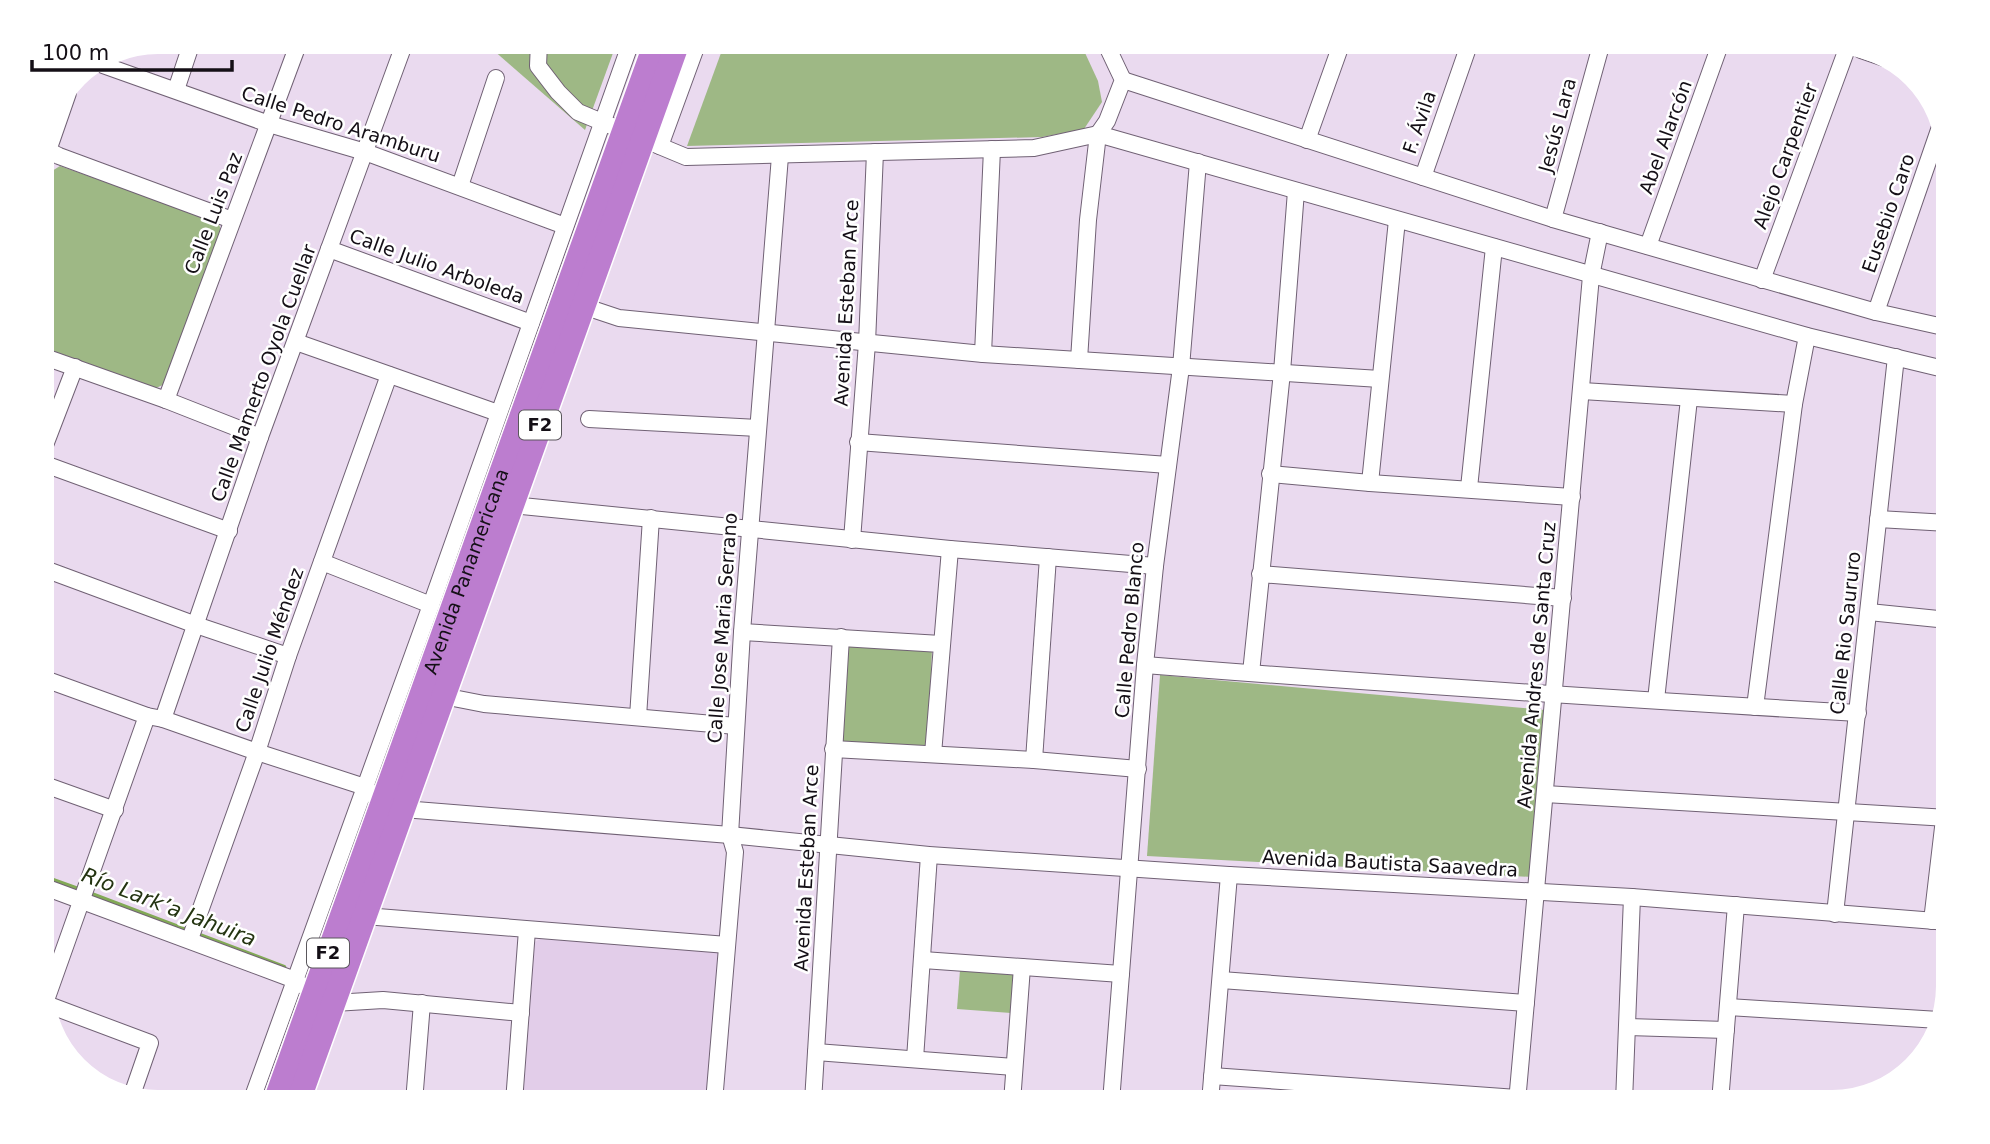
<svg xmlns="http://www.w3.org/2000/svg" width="1990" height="1144" font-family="'DejaVu Sans',sans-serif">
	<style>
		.built { fill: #e2cde9 }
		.green { fill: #9eb885 }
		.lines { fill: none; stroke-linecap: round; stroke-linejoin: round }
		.stream { stroke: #82a956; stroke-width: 4.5 }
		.minor-casing { stroke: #706174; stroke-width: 18 }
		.highway-casing { stroke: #fff; stroke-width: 27 }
		.minor { stroke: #fff; stroke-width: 16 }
		.highway { stroke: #bc7dcf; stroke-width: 24 }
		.labels { text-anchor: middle; stroke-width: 5; stroke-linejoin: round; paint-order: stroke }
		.shield { fill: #fff; stroke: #5a575c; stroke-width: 2 }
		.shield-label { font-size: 18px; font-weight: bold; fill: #140f16 }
		.street-label { font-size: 19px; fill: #140f16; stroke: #fff }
		.water-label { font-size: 21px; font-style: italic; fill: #243411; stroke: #fff }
	</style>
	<rect width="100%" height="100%" fill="#eadaef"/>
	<path class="built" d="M540,939L718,951L706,1102H523L535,942Z"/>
	<g class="green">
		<path d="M484,42H617L585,130Z"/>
		<path d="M725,42H1080L1098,81L1102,102L1084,129L1042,137L687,146Z"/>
		<path d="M60,166L218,222L221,230L165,384L156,388L42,347V198L52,171Z"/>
		<path d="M845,645L932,649L928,749L840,745Z"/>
		<path d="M1160,675L1545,710L1532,877L1147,856Z"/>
		<path d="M960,970L1014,975L1011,1013L957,1009Z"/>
	</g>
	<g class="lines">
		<g class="stream">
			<path d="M42,876L81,890"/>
			<path d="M89,893L189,931"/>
			<path d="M197,934L284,967"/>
		</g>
		<g class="minor-casing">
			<g id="minor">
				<path d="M539,42L538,66L558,92L578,112L686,157L1034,148L1098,134L1807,336L1948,370"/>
				<path d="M1861,50L1893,61"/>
				<path d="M103,65L269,124L365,152L565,226"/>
				<path d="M1123,80L1553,219L1876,312L1948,328"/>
				<path d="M176,90L192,42"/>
				<path d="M1307,140L1342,42"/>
				<path d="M660,146L698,42"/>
				<path d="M43,148L59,156L232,220"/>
				<path d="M42,168L68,93"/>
				<path d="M1423,177L1470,42"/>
				<path d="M460,186L496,78"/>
				<path d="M1553,219L1602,42"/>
				<path d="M1648,246L1721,42"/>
				<path d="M329,249L531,323"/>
				<path d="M1762,280L1848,46"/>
				<path d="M583,306L619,318L983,354L1380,379"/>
				<path d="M1876,312L1940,127"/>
				<path d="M296,342L498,413"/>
				<path d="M983,354L992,149"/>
				<path d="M42,356L166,400L260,437"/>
				<path d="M1079,360L1088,220L1098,134L1107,121L1123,80L1105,42"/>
				<path d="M1582,391L1794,404"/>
				<path d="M166,400L299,42"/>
				<path d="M589,419L758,428"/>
				<path d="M858,442L1168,465"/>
				<path d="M42,453L75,367"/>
				<path d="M42,463L229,531"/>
				<path d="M1270,474L1370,483L1572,497"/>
				<path d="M1370,483L1397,220"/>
				<path d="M1469,488L1494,247"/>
				<path d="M512,505L950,549L1155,566"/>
				<path d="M1878,519L1948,523"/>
				<path d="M852,540L867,343L875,152"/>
				<path d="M322,562L431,605"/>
				<path d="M42,568L196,625L288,656"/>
				<path d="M1260,574L1563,598"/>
				<path d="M1869,612L1948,620"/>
				<path d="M742,632L941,644"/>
				<path d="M1145,665C1383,684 1620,699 1858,713"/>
				<path d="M1251,673L1282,372L1296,191"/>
				<path d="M42,678L147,716L163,719L257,752L365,787L382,804L403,809L730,835L929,855L1229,875L1632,897L1948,922"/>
				<path d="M443,696L484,704L736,726"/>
				<path d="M1656,700L1689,399"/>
				<path d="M1755,707L1794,404L1807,336"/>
				<path d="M638,717L651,518"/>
				<path d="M163,719L260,437L405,42"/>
				<path d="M833,749L1034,760L1138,769"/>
				<path d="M933,754L950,549"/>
				<path d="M1034,760L1048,557"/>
				<path d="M42,784L115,810"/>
				<path d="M1545,794L1948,818"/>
				<path d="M42,886L295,980L301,985"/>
				<path d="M1835,914L1896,357"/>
				<path d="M365,916L727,945"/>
				<path d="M1932,921L1948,785"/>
				<path d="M190,939L257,752L288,656L389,375"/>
				<path d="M923,960L1121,974"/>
				<path d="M1221,980L1526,1003"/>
				<path d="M328,1001L334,1003L383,1000L521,1013"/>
				<path d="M45,1003L147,716"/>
				<path d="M46,1004L150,1043L132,1095"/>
				<path d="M1728,1007L1939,1020"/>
				<path d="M1628,1027L1726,1030"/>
				<path d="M816,1052L1014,1067"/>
				<path d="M915,1059L929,855"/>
				<path d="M1212,1076L1517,1098"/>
				<path d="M251,1102L431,605L631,42"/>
				<path d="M414,1102L422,1003"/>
				<path d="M514,1102L527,930"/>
				<path d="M714,1102L735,852L730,835L742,632L780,156"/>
				<path d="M813,1102L841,637"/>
				<path d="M1012,1102L1022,967"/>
				<path d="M1111,1102L1145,665L1155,566L1181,367L1198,162"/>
				<path d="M1210,1102L1229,875"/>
				<path d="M1312,1102L1314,1084"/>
				<path d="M1517,1102L1591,276L1600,232"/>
				<path d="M1624,1102L1632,897"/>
				<path d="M1720,1102L1736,905"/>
			</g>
		</g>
		<g class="highway-casing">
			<g id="highway">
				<path id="s1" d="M275,1102L656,42"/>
				<path d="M298,1102L678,42"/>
			</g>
		</g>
		<use href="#minor" class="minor"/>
		<use href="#highway" class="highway"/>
	</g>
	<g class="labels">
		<g class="shield">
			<rect x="519" y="410.5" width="42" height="29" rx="5"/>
			<rect x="307" y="938.5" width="42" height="29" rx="5"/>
		</g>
		<g class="shield-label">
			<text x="540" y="431">F2</text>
			<text x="328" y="959">F2</text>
		</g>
		<g class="street-label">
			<text transform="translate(1419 122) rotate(-71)" y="7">F. Ávila</text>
			<text transform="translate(341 124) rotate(18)" y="7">Calle Pedro Aramburu</text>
			<text transform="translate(1557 125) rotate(-75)" y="7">Jesús Lara</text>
			<text transform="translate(1665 137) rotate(-70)" y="7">Abel Alarcón</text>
			<text transform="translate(1785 156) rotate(-70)" y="7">Alejo Carpentier</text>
			<text transform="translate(213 213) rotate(-69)" y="7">Calle Luis Paz</text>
			<text transform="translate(1888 213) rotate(-71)" y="7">Eusebio Caro</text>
			<text transform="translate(437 266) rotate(20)" y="7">Calle Julio Arboleda</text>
			<text transform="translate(846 303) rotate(-87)" y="7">Avenida Esteban Arce</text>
			<text transform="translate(263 373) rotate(-70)" y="7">Calle Mamerto Oyola Cuellar</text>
			<text dy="7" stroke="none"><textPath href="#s1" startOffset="564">Avenida Panamericana</textPath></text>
			<text transform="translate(722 628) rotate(-86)" y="7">Calle Jose Maria Serrano</text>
			<text transform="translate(1129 630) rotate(-85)" y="7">Calle Pedro Blanco</text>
			<text transform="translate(1845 633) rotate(-84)" y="7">Calle Rio Saururo</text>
			<text transform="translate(269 650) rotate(-71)" y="7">Calle Julio Méndez</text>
			<text transform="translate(1536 665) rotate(-85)" y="7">Avenida Andres de Santa Cruz</text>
			<text transform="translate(1390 863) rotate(3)" y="7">Avenida Bautista Saavedra</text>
			<text transform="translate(806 868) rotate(-87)" y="7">Avenida Esteban Arce</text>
		</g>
		<g class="water-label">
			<text transform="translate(169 907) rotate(21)" y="7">Río Lark’a Jahuira</text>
		</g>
	</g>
	<path d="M0 0H1990V1144H0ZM158 54H1832A104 104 0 0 1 1936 158V986A104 104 0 0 1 1832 1090H158A104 104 0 0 1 54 986V158A104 104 0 0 1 158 54Z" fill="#fff" fill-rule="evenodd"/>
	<path d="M32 60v10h200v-10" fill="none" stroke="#140f16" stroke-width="3.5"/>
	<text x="42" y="60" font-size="21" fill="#140f16" stroke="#ffffff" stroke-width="5" paint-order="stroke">100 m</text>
</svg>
